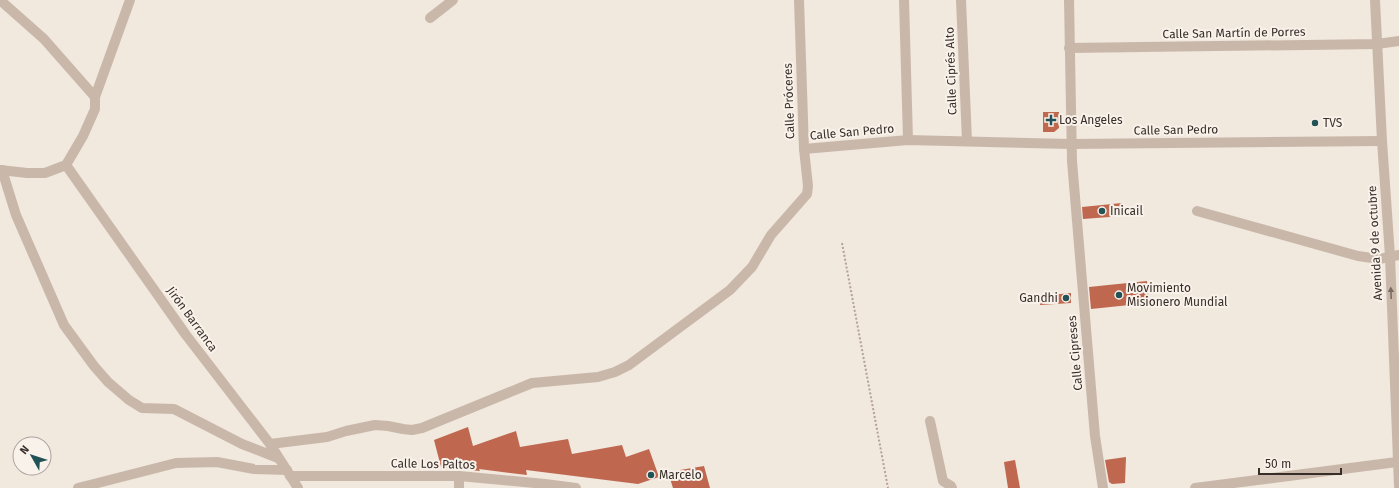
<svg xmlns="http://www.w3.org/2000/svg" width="1399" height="488" font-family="'Fira Sans',sans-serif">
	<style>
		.building { fill: #bf674f }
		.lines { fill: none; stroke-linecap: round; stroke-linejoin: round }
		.path { stroke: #b4a295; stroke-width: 2; stroke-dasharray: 2 2; stroke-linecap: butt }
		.minor { stroke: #c9b8aa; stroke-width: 10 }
		.oneway { fill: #796c63 }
		.poi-dot { fill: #215356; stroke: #f9f2ea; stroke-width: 1.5 }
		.labels { text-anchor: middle; stroke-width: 4; stroke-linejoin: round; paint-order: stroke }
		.street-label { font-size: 12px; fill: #372d29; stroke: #f9f2ea }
		.poi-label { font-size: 12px; fill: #372d29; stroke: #f9f2ea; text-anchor: start }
	</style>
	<rect width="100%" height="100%" fill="#f1e8de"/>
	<g class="building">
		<path d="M1043,112H1059V128L1054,132H1043Z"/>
		<path d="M1122,203L1123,216L1083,219L1082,207Z"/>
		<path d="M1147,281L1149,303L1091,309L1089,287Z"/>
		<path d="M1071,293V303L1040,305V296Z"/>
		<path d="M468,427L473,446L516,431L520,447L568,439L572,454L622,445L626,457L649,449L659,477L638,484L526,470L527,475L479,469L480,471L441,467L434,440Z"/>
		<path d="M1126,457L1125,483L1112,484L1109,482L1105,460Z"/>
		<path d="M1015,460L1020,488H1008L1004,462Z"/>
		<path d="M704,466L710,488H673L668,472Z"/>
	</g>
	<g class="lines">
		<path class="path" d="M842,243L888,488"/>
		<g class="minor">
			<path d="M0,0L44,39L95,97"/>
			<path d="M904,0L908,140"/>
			<path d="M961,0L967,141"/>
			<path d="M1069,0L1072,161L1095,436L1103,488"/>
			<path d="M1375,0L1382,141L1390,256L1399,486"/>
			<path d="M430,18L453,0"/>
			<path d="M1069,48L1377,44L1399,41"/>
			<path d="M804,149L908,140L1071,144L1382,141"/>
			<path d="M66,165L186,335L270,444L298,488"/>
			<path d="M0,170L27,173H45L66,165L83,136L95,109V97L130,0"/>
			<path d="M2,170L16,215L64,325L94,366L108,382L129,400L142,408L174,409L242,444L278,458"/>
			<path d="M1197,211L1358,256L1379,259L1399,255"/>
			<path d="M930,421L943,481L951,486L952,488"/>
			<path d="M270,444L327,437L346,431L375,425L388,426L403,429L412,430L422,428L532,383L598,377L615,372L629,365L730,290L752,267L771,235L807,194L808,186L804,149L799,0"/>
			<path d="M290,476H459L545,484L576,488"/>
			<path d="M459,476V488"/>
			<path d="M78,488L176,463L217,462L254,469L287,470"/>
			<path d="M1195,488L1397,462"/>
		</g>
	</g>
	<defs><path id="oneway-solid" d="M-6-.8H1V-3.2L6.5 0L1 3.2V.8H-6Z"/></defs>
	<use class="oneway" href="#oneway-solid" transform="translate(1391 293) rotate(-92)"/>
	<g class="poi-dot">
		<path d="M1049 114h4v4h4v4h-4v4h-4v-4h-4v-4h4z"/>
		<circle cx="1315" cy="123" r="4"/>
		<circle cx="1102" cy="211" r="4"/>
		<circle cx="1119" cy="295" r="4"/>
		<circle cx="1066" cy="298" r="4"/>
		<circle cx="651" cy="475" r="4"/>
	</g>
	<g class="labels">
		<g class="street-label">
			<text transform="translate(1234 33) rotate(-1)" y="4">Calle San Martín de Porres</text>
			<text transform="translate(951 71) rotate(-92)" y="4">Calle Ciprés Alto</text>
			<text transform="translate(789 101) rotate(-92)" y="4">Calle Próceres</text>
			<text transform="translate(1176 130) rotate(-1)" y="4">Calle San Pedro</text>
			<text transform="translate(852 132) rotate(-5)" y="4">Calle San Pedro</text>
			<text transform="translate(1375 243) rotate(-93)" y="4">Avenida 9 de octubre</text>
			<text transform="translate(192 319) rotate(54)" y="4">Jirón Barranca</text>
			<text transform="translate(1075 353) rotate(-95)" y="4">Calle Cipreses</text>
			<text transform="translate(433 464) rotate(1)" y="4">Calle Los Paltos</text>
		</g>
		<g class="poi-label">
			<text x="1059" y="124">Los Angeles</text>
			<text x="1323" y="127">TVS</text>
			<text x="1110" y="215">Inicail</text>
			<text x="1127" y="292">Movimiento<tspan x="1127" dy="14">Misionero Mundial</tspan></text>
			<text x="1058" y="302" text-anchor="end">Gandhi</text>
			<text x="659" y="479">Marcelo</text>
		</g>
	</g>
	<g transform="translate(32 456) rotate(309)"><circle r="19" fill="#f9f2ea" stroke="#aba39d"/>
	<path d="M0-3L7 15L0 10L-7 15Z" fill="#215356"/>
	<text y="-6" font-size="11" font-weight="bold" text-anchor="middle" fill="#372d29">N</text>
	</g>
	<path d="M1259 468v6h82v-6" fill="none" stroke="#372d29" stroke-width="2"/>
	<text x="1265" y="468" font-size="12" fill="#372d29" stroke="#f9f2ea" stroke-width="3" paint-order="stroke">50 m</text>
</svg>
